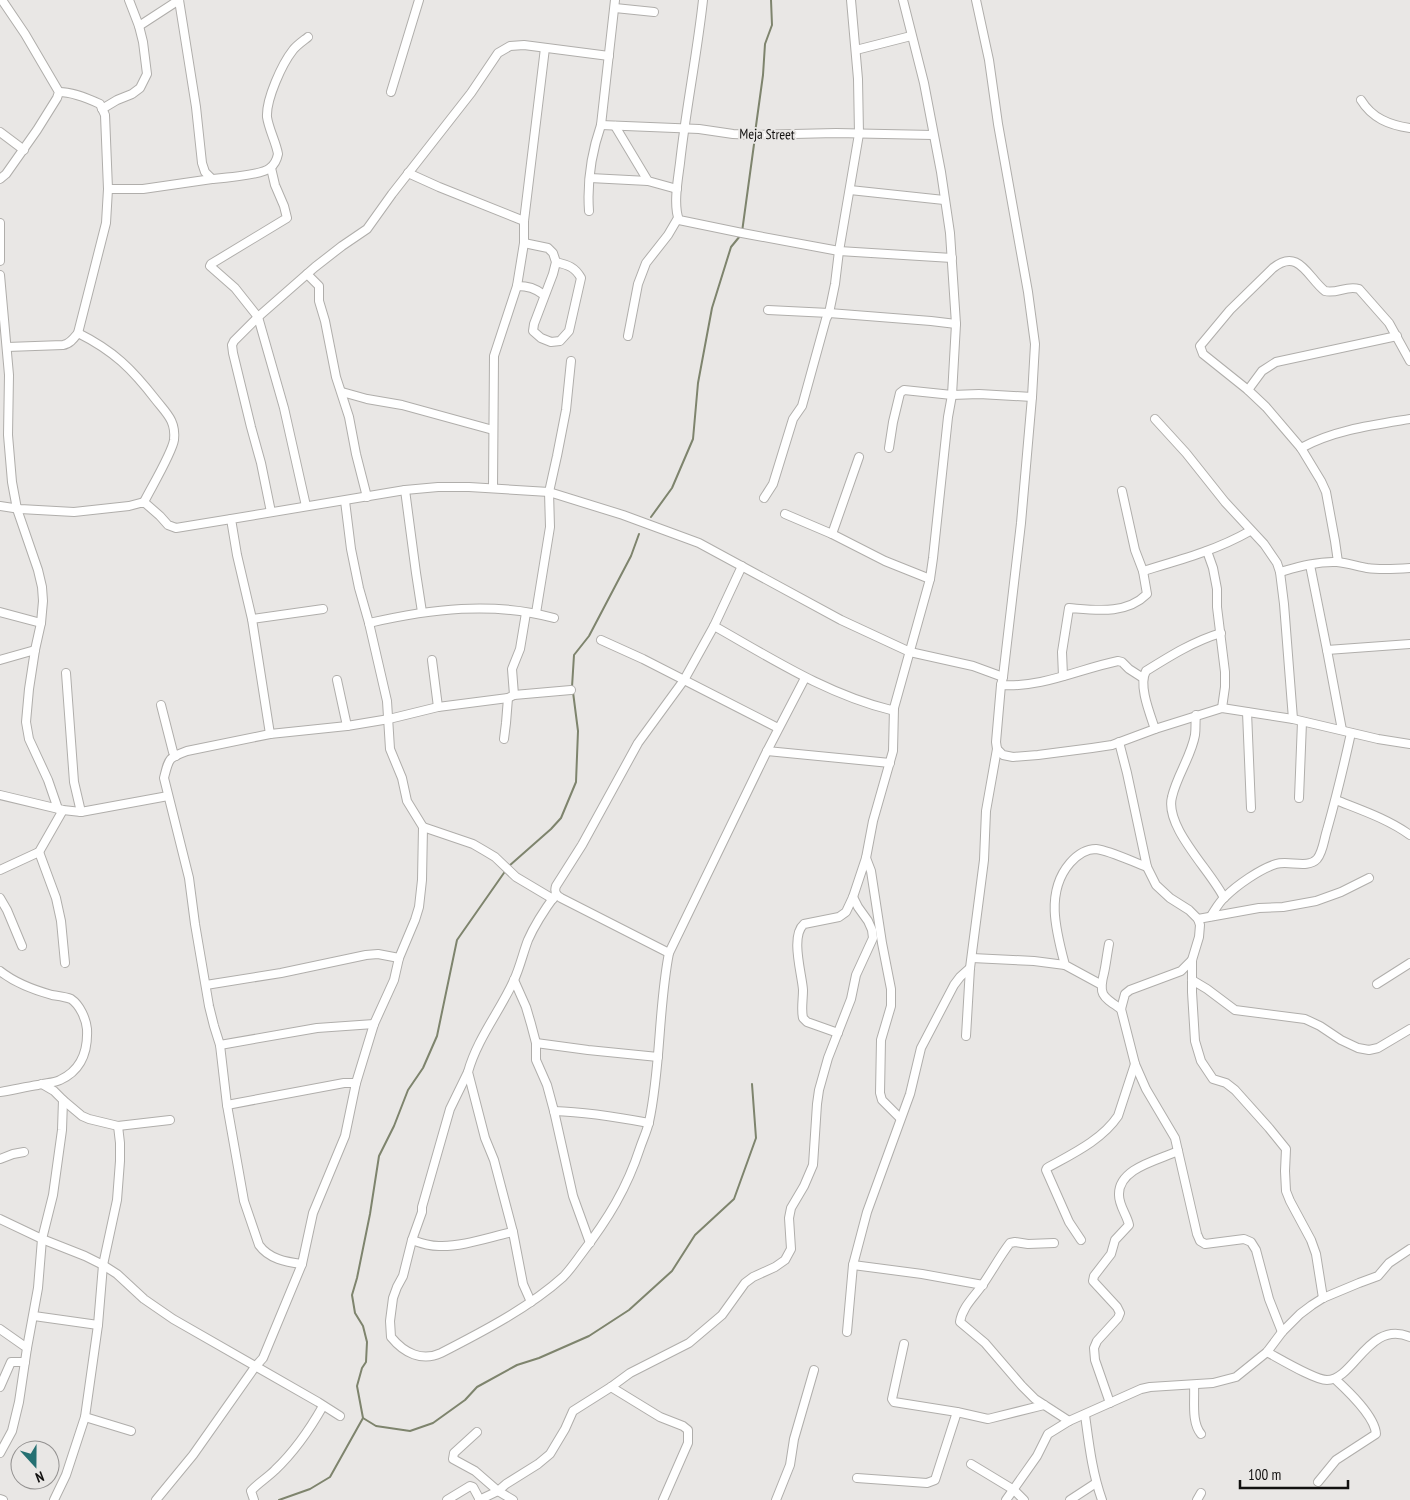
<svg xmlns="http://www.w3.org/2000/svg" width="1410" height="1500" font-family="'PT Sans Narrow',sans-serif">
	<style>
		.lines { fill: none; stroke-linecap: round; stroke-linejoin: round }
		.stream { stroke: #7e846d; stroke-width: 2 }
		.minor-casing { stroke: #b0aeab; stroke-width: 10 }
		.minor { stroke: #fff; stroke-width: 8 }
		.labels { text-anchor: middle; stroke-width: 4; stroke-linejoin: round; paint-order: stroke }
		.street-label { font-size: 14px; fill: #121110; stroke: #e9e7e5 }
	</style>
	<rect width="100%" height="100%" fill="#e9e7e5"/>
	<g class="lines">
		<g class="stream">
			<path d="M755,133L763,75L765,44L772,25L771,0"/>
			<path d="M742,232L755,137"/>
			<path d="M651,517L672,488L693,439L698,383L712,308L731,247L740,236"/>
			<path d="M572,687L574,655L589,636L631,556L639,534"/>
			<path d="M509,866L551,829L561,818L576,782L578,731L573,692"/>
			<path d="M363,1418L376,1426L410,1431L433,1423L465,1400L477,1387L517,1365L539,1358L589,1336L629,1310L672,1271L695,1235L734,1199L756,1138L752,1084"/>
			<path d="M279,1500L310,1489L330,1477L363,1418L357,1386L362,1368L366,1362L367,1342L363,1326L355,1313L352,1295L357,1278L370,1214L379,1156L394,1126L408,1090L423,1068L437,1036L457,940L506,870"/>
		</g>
		<g class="minor-casing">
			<g id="minor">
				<path d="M179,0L196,107L202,163L205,172L212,179C224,178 262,175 270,168C274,165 277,159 278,154C276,142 269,130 267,117C266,99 282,64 293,50C297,45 303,41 308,37"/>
				<path d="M703,0C697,55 686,108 680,163C678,179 673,205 679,220L742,233L839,251L952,258"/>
				<path d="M976,0L989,60L998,124L1028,292L1035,344L1032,397L1021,523L1003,677L1001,685L996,742L997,749L1003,755L1013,757L1038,755L1092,748L1112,745L1155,729L1222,708L1293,719L1378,739L1410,744"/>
				<path d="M615,8L654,12"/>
				<path d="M139,26L179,0"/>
				<path d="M856,50L911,36"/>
				<path d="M391,92L419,0"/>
				<path d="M1361,100C1372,118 1389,125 1410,128"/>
				<path d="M102,109L117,100L132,94L140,88L147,74L143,42L139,26L129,0"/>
				<path d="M601,125L699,129L733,134L755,135L836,133L933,135"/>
				<path d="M615,126L648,181L677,189"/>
				<path d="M0,132L24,150"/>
				<path d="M271,168L275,185L284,206L287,218L211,264L210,266L235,288L258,317L284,408L306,506"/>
				<path d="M408,173L439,187L524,221"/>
				<path d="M590,178L648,181"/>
				<path d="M0,179L6,174L37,130L57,98L59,92L25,34L2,0"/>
				<path d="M108,189H143L212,179"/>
				<path d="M850,190L944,200"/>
				<path d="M589,211C587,182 592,151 601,125L615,0"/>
				<path d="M0,223V261"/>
				<path d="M524,243L548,248L553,253L556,262L553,274L534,324L533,331L541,338L551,342L560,341L569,331L581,278C575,267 568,265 556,262"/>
				<path d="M307,274L319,286V301L325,321L336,377L349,417L356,454L367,497"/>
				<path d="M0,275L9,375L8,435L12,482L17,509L38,570L42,587L43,601L41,623L35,650L29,689L26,722L29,739L48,780L58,809"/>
				<path d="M517,286C528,286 535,288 544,295"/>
				<path d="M768,310L829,313L931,321L956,324"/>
				<path d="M78,333C114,351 132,369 156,400C167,414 176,421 174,440C172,453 151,488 144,502"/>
				<path d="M628,336L638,284L646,263L668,235L678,218"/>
				<path d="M7,347L63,345C70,344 74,338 78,333L106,223L108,189L105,115L100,104C87,98 73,92 59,92"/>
				<path d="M1248,390L1262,371L1276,362L1397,336"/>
				<path d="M342,392L367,399L402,405L493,430"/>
				<path d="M1155,419L1186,453L1225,502L1264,544L1277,563L1280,572L1284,604L1293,719"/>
				<path d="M889,448L893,422L900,393L904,390L952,395L979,394L1032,397"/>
				<path d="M1301,448C1334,430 1373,425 1410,419"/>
				<path d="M493,488L494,356L517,286L524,243V221L545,48"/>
				<path d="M405,490L416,573L422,612"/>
				<path d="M764,498L773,484L793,419L802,406L826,319L829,313L835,284L839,251L859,134L858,79L851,0"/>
				<path d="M0,506L20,509L74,512L129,506L144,502L160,516L168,525L176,528L231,519"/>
				<path d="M271,512L261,463L251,427L233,353L232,345L234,341L258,317L315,267L342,246L367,229L392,194L471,93L498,53L510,46L524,45L609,56"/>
				<path d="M785,514L832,534L885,561L930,579"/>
				<path d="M832,534L859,457"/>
				<path d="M1207,551L1213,568L1217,589V607L1225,672V687L1222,708"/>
				<path d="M1338,562L1335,541L1326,492L1321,481L1301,448L1266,407L1248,390L1203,354L1200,346L1230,310L1273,268C1299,247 1308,278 1325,291C1337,294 1347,285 1359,289L1389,323L1410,361"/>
				<path d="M1310,565L1327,650L1342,730"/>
				<path d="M1143,571C1180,560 1217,550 1250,531"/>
				<path d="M1280,572C1298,567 1318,561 1337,562C1347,563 1357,566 1367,568C1381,570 1396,569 1410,568"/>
				<path d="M0,612L41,623"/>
				<path d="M536,613L550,527L549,492L557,456L566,410L571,361"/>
				<path d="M252,619L323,609"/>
				<path d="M369,623C430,609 493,601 554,618"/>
				<path d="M714,626C771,658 826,694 891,710L894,708L930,579L933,558L948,417L952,395L956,324L950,233L941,172L924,83L903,0"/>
				<path d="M601,640L643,659L778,728"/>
				<path d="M1327,650L1410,644"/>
				<path d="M0,660L35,650"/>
				<path d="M432,660L438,707"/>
				<path d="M66,673L74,782L81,812"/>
				<path d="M1063,676L1062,652L1069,608C1095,610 1126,615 1147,594L1143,571L1135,550L1122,491"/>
				<path d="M337,680L347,726"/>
				<path d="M1001,685C1042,688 1079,669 1118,661L1122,662L1129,669L1143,678"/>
				<path d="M514,695L571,690"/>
				<path d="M161,705L173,752L176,756"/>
				<path d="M1247,712L1251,808"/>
				<path d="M1196,715C1195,722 1196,728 1195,735C1191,757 1177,775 1172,797C1164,827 1212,872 1224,898"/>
				<path d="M1155,729C1150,714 1138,685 1146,671C1170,656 1194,641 1221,633"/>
				<path d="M270,734L252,619L237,555L231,519L405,490L438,487H469L549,492L623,515L699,543L841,620L910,652L973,666L1003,677"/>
				<path d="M504,739L506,723L508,698"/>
				<path d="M1119,742L1127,773L1147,867L1156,885L1170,898L1189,910L1198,919L1200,925L1199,937L1192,960V992L1195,1041L1201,1061L1213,1079L1226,1083L1235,1090L1269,1128L1286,1149L1285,1171L1286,1191L1290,1201L1311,1240L1316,1254L1323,1298"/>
				<path d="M767,751L890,763"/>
				<path d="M0,795L63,810L81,812L168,796"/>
				<path d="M1299,798L1302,722"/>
				<path d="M1336,800C1361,810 1388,819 1410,835"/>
				<path d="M423,827L473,844L485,851L495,857L516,877L553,899"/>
				<path d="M39,852L56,898L61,921L65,963"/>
				<path d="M866,858L871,871L882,943L891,989V1006L881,1040L880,1093L882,1100L900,1118"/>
				<path d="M0,870L39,852L63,810"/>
				<path d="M0,898L7,910L22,946"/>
				<path d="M1211,916C1215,910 1219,902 1225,897C1237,885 1260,869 1276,864C1288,860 1308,869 1317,859C1323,852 1324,839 1327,830C1336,798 1344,765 1351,733"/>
				<path d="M1198,919L1259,908L1283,907L1316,901L1341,892L1369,878"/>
				<path d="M1109,944C1107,954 1106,964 1104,973C1098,995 1103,997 1121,1009"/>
				<path d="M669,953L561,898C556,895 554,892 556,886L582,845L638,743L684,680L714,626L742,566"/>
				<path d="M972,958L1034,961L1065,965"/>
				<path d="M1192,960L1181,971L1130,990L1125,994L1121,1009L1135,1064L1146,1089L1175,1138L1197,1234L1200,1241L1205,1244L1244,1239L1251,1242L1256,1250L1269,1299L1282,1332"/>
				<path d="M0,971C15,983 34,990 52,995C58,996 66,997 71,999C80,1005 86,1019 87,1029C88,1050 82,1070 60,1080C54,1083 45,1083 38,1085C25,1087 13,1090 0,1092"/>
				<path d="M514,980L526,1007L531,1024L536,1043V1060L547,1085L554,1111L573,1196L590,1243"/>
				<path d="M1192,980L1207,989L1235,1010L1305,1019L1320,1026L1341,1040L1358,1048L1369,1050L1378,1048L1410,1029"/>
				<path d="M1100,984L1065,965C1056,931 1045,892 1070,863C1077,855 1086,849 1096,849C1111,851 1133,862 1147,867"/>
				<path d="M1377,984L1410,963"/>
				<path d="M206,985L281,973L366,955L378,954L399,958"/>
				<path d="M838,1033L807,1022L803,1018C801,1009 803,1000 803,990C802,974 790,936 804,924L839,917L846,912L853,897L866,858L873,821L893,751L894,708"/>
				<path d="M966,1036L970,968L984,860L986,811L997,749"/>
				<path d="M536,1043L588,1050L658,1057"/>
				<path d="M220,1045L317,1028L374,1024"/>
				<path d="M468,1072L450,1109L422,1207V1212L412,1240L403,1276L397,1287L393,1298L390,1321L391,1337C404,1353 422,1362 441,1353C482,1332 530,1307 563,1277C570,1270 576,1261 582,1253C608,1219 627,1188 640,1148C643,1139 647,1131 649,1122C661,1067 658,1009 669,953L767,751L805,678"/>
				<path d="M63,1100L82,1116L89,1119L118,1126L170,1120"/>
				<path d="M227,1105L344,1083H356"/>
				<path d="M554,1111C586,1112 617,1117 649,1123"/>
				<path d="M0,1159L13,1154L24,1152"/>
				<path d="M0,1219L42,1239L85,1256L103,1265L117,1274L144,1299L173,1319L318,1402L340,1416"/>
				<path d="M412,1240C420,1243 429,1246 439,1246C462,1247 490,1237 513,1232"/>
				<path d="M1081,1240L1069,1222L1046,1170L1047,1168C1072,1154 1102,1140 1118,1116L1135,1064"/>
				<path d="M1054,1243L1028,1244L1015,1242L1010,1243C1000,1256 992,1271 983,1284C975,1296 962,1307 960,1322L985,1343L1022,1386L1035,1399L1069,1421"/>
				<path d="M302,1264C286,1262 269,1259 259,1245L244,1201L227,1105L220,1045L214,1026L209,1006L195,924L189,878L164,778C169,758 168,758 187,751L270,734L347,726L389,719L438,707L508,698L514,695L512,669L520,649L526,613"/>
				<path d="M853,1265L922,1274L983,1285"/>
				<path d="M531,1302L523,1284L513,1232L494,1160L485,1138L468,1072C477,1039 500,1011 514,980C520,967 523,953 528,940C535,924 545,909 556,894"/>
				<path d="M34,1316L98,1325"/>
				<path d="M0,1329L27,1348L19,1402L12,1431L0,1453"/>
				<path d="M847,1332L853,1265L867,1212L910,1094L921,1048L954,985L960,977L970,968"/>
				<path d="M904,1344L892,1399L894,1402L957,1412L988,1419L1044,1405"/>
				<path d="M27,1348L38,1288L42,1239L53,1195L62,1130L63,1100L54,1091L42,1084"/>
				<path d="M1267,1352C1280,1359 1315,1380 1327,1380C1354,1380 1369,1319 1410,1337"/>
				<path d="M1194,1385C1195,1400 1191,1422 1201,1434"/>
				<path d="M0,1387L11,1362H25"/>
				<path d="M611,1387L660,1417L683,1426L688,1430V1443L663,1500"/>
				<path d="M1110,1403L1095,1360L1094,1348L1097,1341L1118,1318L1120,1313L1117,1307L1093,1281L1094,1276L1111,1254L1115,1240L1129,1225C1127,1215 1119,1206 1119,1195C1118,1168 1159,1160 1178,1151"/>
				<path d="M1085,1415C1089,1444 1092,1472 1102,1500"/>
				<path d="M85,1417L131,1431"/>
				<path d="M477,1432L454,1453L453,1459L475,1471L498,1491L513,1500"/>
				<path d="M971,1464L1014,1490L1024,1500"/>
				<path d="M857,1478L927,1483L935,1480L957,1412"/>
				<path d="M1318,1482L1336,1460L1376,1434C1375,1416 1348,1391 1335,1379"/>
				<path d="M0,1499L3,1500"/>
				<path d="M54,1500L66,1475L85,1417L98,1325L103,1265L117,1200L120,1161V1143L118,1126"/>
				<path d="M156,1500L193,1455L255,1367L263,1358L302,1264L313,1213L345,1136L356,1083L374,1024L394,980L399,958L415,920L419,907L422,880L423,827L407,801L402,778L390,749L387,701L369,623L359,588L351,549L345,501"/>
				<path d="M254,1500L251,1491C258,1483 267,1478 275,1470C294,1452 310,1429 323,1406"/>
				<path d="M447,1500L470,1486L473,1487L480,1500"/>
				<path d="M479,1500L498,1491L506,1484L538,1464L550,1454L565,1429L573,1411L611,1387L630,1373L689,1343L722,1315L745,1283L753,1277L775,1267L785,1260L791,1249L789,1218L791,1208L804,1186L813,1165L817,1104L819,1090L828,1058L851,999L856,975L873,938L872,930L868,921L858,907L853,897"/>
				<path d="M776,1500L790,1465L794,1439L814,1370"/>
				<path d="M1006,1500L1037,1456L1048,1434L1069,1421L1141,1389L1150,1387L1213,1383L1236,1377L1267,1352L1282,1332L1300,1314L1312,1305L1323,1298L1359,1283L1378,1276L1389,1263L1410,1249"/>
				<path d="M1070,1500L1096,1483"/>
				<path d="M1197,1500L1201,1493"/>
			</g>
		</g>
		<use href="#minor" class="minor"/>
	</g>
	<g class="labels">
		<g class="street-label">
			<text transform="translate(767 134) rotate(1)" y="5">Meja Street</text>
		</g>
	</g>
	<g transform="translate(35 1465) rotate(159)"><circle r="24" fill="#e9e7e5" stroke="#939190"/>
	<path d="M0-4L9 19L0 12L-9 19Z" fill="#257072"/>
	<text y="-8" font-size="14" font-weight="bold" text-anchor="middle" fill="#121110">N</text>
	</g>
	<path d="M1240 1480v8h108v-8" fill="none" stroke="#121110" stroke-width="2.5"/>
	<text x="1248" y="1480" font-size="15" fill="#121110" stroke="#e9e7e5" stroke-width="4" paint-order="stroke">100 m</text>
</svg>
